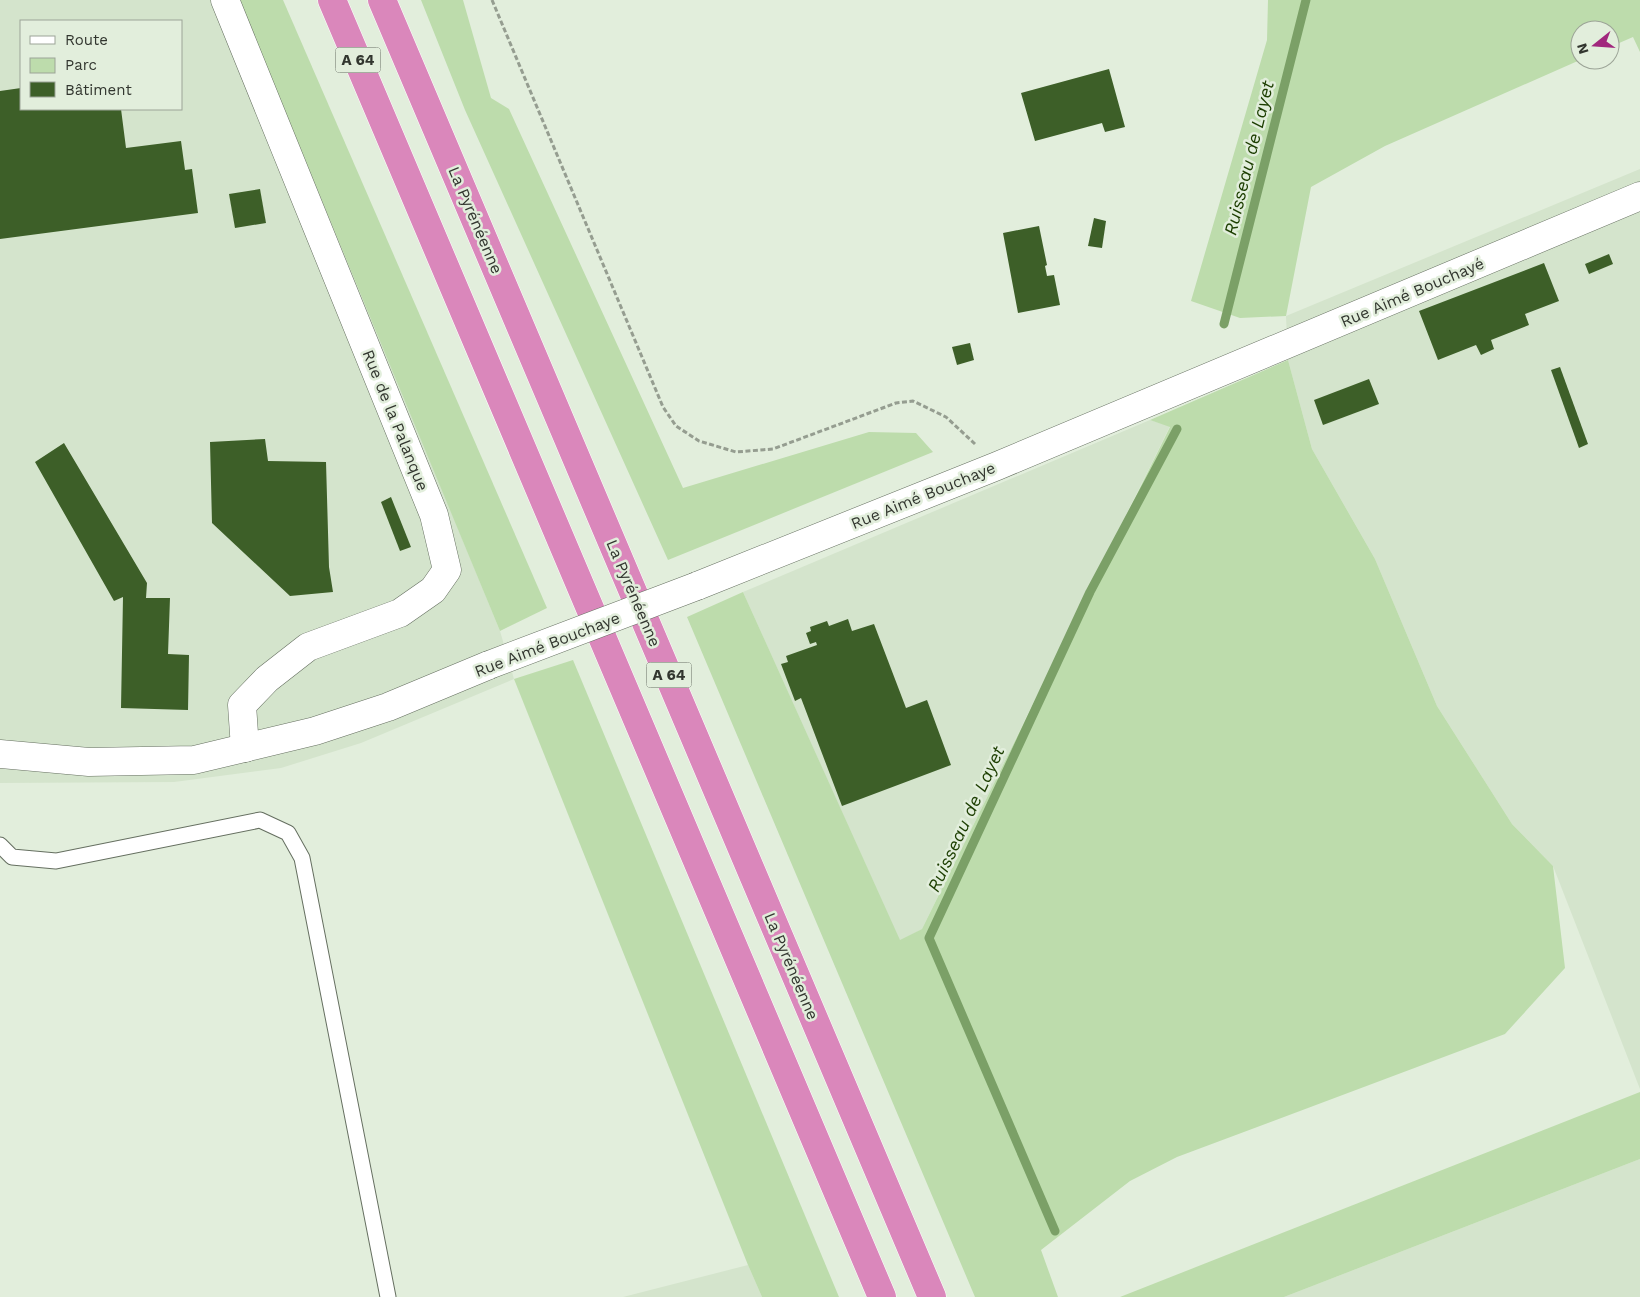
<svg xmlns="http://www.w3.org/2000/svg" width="1640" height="1297" font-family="'Work Sans',sans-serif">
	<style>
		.built { fill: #d4e4cc; fill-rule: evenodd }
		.green { fill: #bddcac }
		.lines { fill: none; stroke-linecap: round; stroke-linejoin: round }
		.stream { stroke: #7ba067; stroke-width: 9 }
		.building { fill: #3d5f28 }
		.service-casing { stroke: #656f60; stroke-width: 17 }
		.minor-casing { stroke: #656f60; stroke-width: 29 }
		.motorway-casing { stroke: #fff; stroke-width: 29 }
		.path { stroke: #959d90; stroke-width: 3; stroke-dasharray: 5 2.5; stroke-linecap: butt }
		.service { stroke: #fff; stroke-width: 15 }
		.minor { stroke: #fff; stroke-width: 28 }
		.motorway { stroke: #da87bb; stroke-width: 28 }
		.minor-bridge-casing { stroke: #656f60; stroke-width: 29; stroke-linecap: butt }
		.minor-bridge { stroke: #fff; stroke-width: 28 }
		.labels { text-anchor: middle; stroke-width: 5; stroke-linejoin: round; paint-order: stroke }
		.shield { fill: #e2eedc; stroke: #676d63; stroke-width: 1 }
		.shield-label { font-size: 15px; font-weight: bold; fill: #32362f }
		.street-label { font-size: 16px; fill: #32362f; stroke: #e2eedc }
		.water-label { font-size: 18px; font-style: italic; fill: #1c3e00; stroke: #e2eedc }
	</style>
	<rect width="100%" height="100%" fill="#e2eedc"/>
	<g class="built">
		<path d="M0,0H241L500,631L514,679L361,743L281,768L174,782L0,783ZM21,21H181V109H21Z"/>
		<path d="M1640,169V1089L1553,866L1512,824L1437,706L1375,559L1312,449L1288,360L1286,316Z"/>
		<path d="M1150,420L1170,426L922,929L900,941L743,592Z"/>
		<path d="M1640,1159V1297H1284Z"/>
		<path d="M748,1265L762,1297H623Z"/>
	</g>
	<g class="green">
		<path d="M239,0H283L547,608L500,631Z"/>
		<path d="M421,0H463L491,98L509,109L683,488L869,432L916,433L933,452L668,560L465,110Z"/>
		<path d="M1268,0H1640V52L1633,37L1610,47V30H1580V60L1385,146L1311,187L1286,316L1240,318L1191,301L1267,40Z"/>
		<path d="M1288,360L1312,449L1375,559L1437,706L1512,824L1553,866L1565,968L1505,1034L1177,1157L1130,1181L1041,1250L1058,1297H975L687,617L743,592L900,940L922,929L1170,427L1150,420Z"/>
		<path d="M573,660L839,1297H762L748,1265L514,679Z"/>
		<path d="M1640,1092V1159L1284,1297H1120Z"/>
	</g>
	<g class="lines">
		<g class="stream">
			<path d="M1224,324L1306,0"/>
			<path d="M1055,1231L929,938L1090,592L1177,429"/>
		</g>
	</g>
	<g class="building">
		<path d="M1109,69L1125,127L1105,132L1102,123L1035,141L1021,93Z"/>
		<path d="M21,88V109H121L126,148L181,141L185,170L192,169L198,213L0,239V91Z"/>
		<path d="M260,189L266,223L235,228L229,194Z"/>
		<path d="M1094,218L1106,221L1102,248L1088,246Z"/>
		<path d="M1039,226L1047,265L1045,266L1047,276L1054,275L1060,305L1018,313L1003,233Z"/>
		<path d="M1609,254L1613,264L1589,274L1585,264Z"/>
		<path d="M1544,263L1559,301L1525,314L1529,325L1491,340L1494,349L1481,355L1476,345L1438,360L1419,311Z"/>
		<path d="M970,343L974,360L957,365L952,347Z"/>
		<path d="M1560,367L1588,444L1579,448L1551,370Z"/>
		<path d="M1369,379L1379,404L1323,425L1314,400Z"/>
		<path d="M265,439L268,461L326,462L329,567L333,592L290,596L212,523L210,442Z"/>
		<path d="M64,443L147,583L146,598H170L168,654L189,655L188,710L121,708L123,597L114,601L35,462Z"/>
		<path d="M391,497L411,547L400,551L381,502Z"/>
		<path d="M848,619L852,631L874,624L906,708L927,700L951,765L842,806L801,698L795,701L781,664L788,662L786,656L817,645L816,642L810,644L806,633L811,631L810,627L827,621L829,626Z"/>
	</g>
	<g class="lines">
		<g class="service-casing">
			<path id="service" d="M0,845L12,857L56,861L260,820L288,833L302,858L388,1297"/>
		</g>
		<g class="minor-casing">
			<g id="minor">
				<path d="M225,0L434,515L447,570L433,590L400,613L308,647L267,679L242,705L245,748"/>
				<path d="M697,586L997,466L1640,196"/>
				<path d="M0,754L89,762L194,760L315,731L388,707L489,665"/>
			</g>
		</g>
		<g class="motorway-casing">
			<g id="motorway">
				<path d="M332,0L882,1297"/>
				<path d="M382,0L932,1297"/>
			</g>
		</g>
		<path class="path" d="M492,0L663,407L676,426L699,441L736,452L773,449L896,403L913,401L946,417L975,444"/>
		<use href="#service" class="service"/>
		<use href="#minor" class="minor"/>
		<use href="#motorway" class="motorway"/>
		<g class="minor-bridge-casing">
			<path id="minor-bridge" d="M489,665L697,586"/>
		</g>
		<use href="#minor-bridge" class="minor-bridge"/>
	</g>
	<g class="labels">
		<g class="shield">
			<rect x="335.5" y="47.5" width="45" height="25" rx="4"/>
			<rect x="646.5" y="662.5" width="45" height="25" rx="4"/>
		</g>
		<g class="shield-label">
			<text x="358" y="65">A 64</text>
			<text x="669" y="680">A 64</text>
		</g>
		<g class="street-label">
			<text transform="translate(476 220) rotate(67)" y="6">La Pyrénéenne</text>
			<text transform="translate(1412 292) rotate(-23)" y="6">Rue Aimé Bouchayé</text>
			<text transform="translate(396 420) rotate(68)" y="6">Rue de la Palanque</text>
			<text transform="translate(923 495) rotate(-22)" y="6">Rue Aimé Bouchaye</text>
			<text transform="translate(634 593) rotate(67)" y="6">La Pyrénéenne</text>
			<text transform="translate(547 644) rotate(-21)" y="6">Rue Aimé Bouchaye</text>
			<text transform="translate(792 966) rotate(67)" y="6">La Pyrénéenne</text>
		</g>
		<g class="water-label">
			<text transform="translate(1249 158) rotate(-76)" y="6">Ruisseau de Layet</text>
			<text transform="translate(966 819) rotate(-65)" y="6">Ruisseau de Layet</text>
		</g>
	</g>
	<rect x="20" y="20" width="162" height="90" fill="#e2eedc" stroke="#9ca497"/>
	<rect x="30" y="36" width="25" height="8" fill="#ffffff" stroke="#9ca497"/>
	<text x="65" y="45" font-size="15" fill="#32362f">Route</text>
	<rect x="30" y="58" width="25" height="15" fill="#bddcac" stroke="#9ca497"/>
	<text x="65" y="70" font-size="15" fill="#32362f">Parc</text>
	<rect x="30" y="82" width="25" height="15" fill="#3d5f28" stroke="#9ca497"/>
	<text x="65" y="95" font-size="15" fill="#32362f">Bâtiment</text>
	<g transform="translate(1595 45) rotate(253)"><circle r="24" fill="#e2eedc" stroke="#9ca497"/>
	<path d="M0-4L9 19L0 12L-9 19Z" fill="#a1277d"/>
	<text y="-8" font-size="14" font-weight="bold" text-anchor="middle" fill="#32362f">N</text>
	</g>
</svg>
